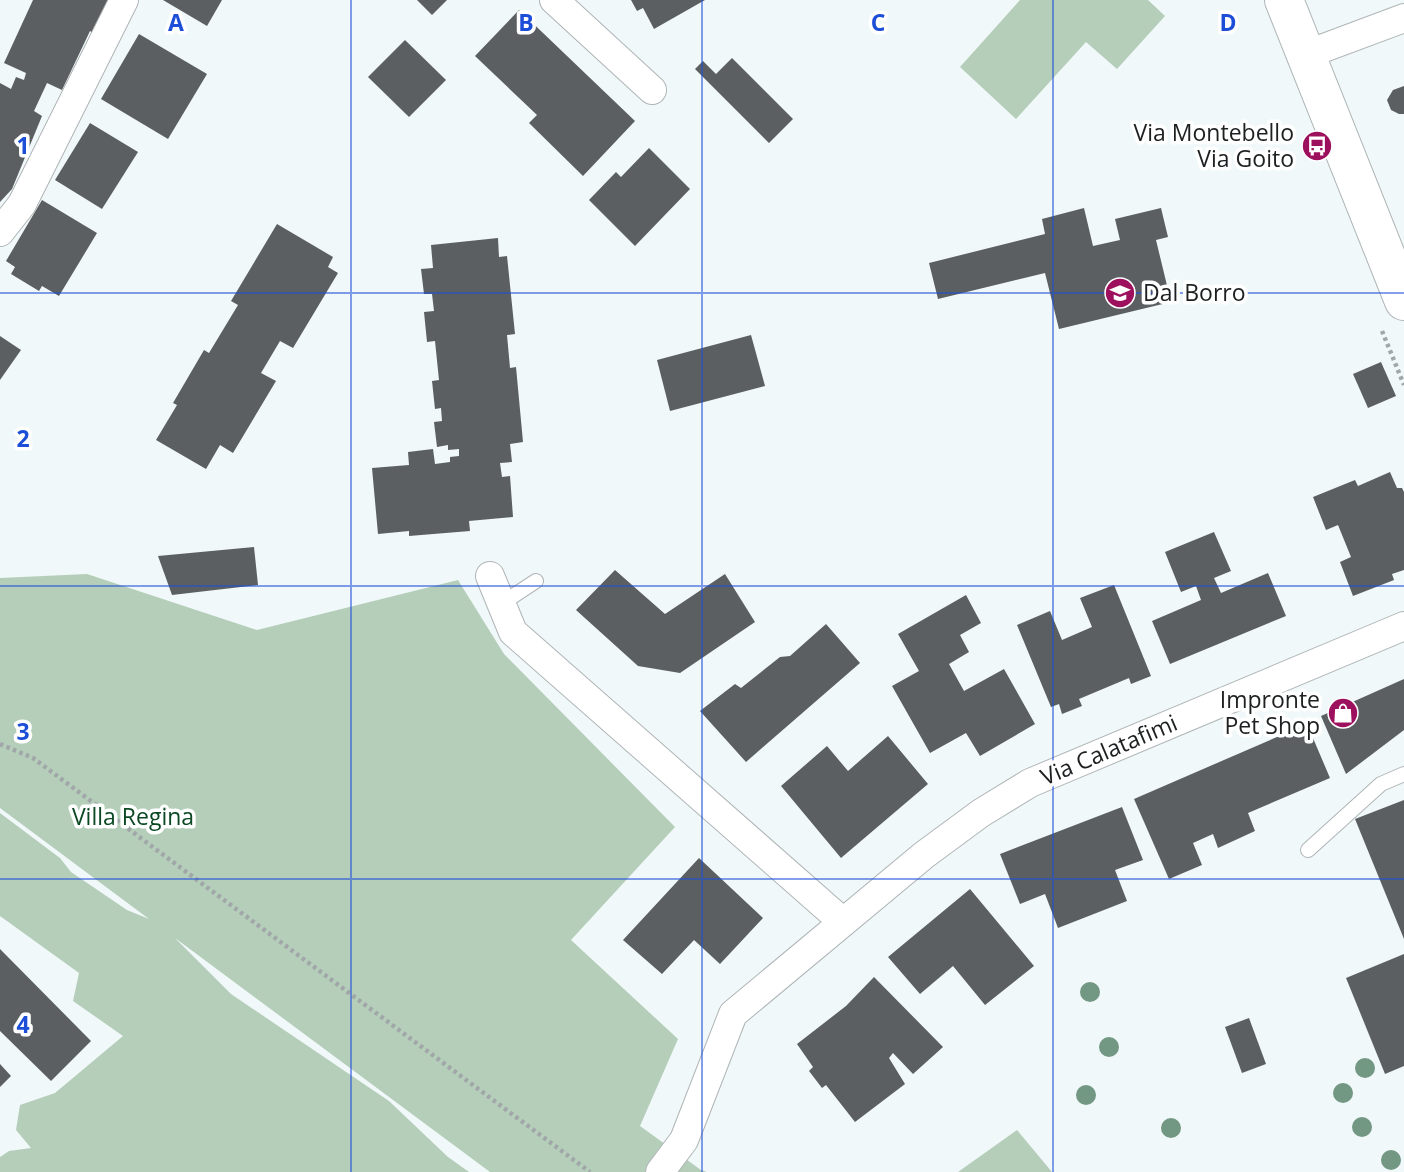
<svg xmlns="http://www.w3.org/2000/svg" width="1404" height="1172" font-family="'Open Sans',sans-serif">
	<style>
		.green { fill: #b5ceba }
		.building { fill: #5b5f62 }
		.lines { fill: none; stroke-linecap: round; stroke-linejoin: round }
		.lane-casing { stroke: #afb5b6; stroke-width: 16 }
		.street-casing { stroke: #afb5b6; stroke-width: 30 }
		.secondary-casing { stroke: #afb5b6; stroke-width: 40 }
		.path { stroke: #a1a7a8; stroke-width: 4.5; stroke-dasharray: 3.5 3.5; stroke-linecap: butt }
		.lane { stroke: #fff; stroke-width: 14 }
		.street { stroke: #fff; stroke-width: 28 }
		.secondary { stroke: #fff; stroke-width: 38 }
		.tree { fill: #729783 }
		.grid { fill: none; stroke: #1d4ed8; stroke-width: 2; stroke-opacity: 0.55 }
		.labels { text-anchor: middle; stroke-width: 7; stroke-linejoin: round; paint-order: stroke }
		.poi-label { font-size: 23px; fill: #1d1f20; stroke: #fff; text-anchor: end }
		.street-label { font-size: 23px; fill: #1d1f20; stroke: #fff }
		.park-label { font-size: 23px; fill: #0b4823; stroke: #fff }
		.grid-label { font-size: 23px; text-anchor: middle; font-weight: bold; fill: #1d4ed8; stroke: #fff; stroke-width: 7; stroke-linejoin: round; paint-order: stroke }
	</style>
	<rect width="100%" height="100%" fill="#f1f8f9"/>
	<g class="green">
		<path d="M1020,0H1148L1165,16L1117,69L1086,42L1016,119L960,67Z"/>
		<path d="M87,574L257,630L458,580L504,654L675,827L571,940L678,1039L640,1126L701,1170L707,1172H490L175,938L231,994L389,1101L448,1157L469,1172H0V1157L9,1151L31,1148L16,1130L20,1105L55,1093L123,1036L73,1001L79,973L0,916V813L60,858L71,872L127,910L149,919L0,808V578Z"/>
		<path d="M1017,1130L1052,1172H958Z"/>
	</g>
	<g class="building">
		<path d="M33,0H110L94,34L90,31L62,90L47,83L34,111L42,116L12,189L0,202V83L11,89L16,77L24,80L26,73L4,63Z"/>
		<path d="M163,0H222L207,26Z"/>
		<path d="M417,0H447L432,15Z"/>
		<path d="M631,0H705L654,29L643,8L637,11Z"/>
		<path d="M519,10L635,121L583,176L529,123L537,115L475,56Z"/>
		<path d="M139,34L207,74L168,139L101,99Z"/>
		<path d="M405,40L446,80L409,117L368,77Z"/>
		<path d="M732,58L793,119L769,143L695,69L703,61L716,74Z"/>
		<path d="M1404,86V114H1399L1391,110L1387,100L1393,90Z"/>
		<path d="M90,123L138,152L102,209L55,180Z"/>
		<path d="M649,148L690,189L635,246L589,200L616,172L621,177Z"/>
		<path d="M42,200L97,233L59,296L42,286L39,291L11,274L15,267L6,261Z"/>
		<path d="M1084,208L1093,246L1120,240L1115,219L1161,208L1168,237L1156,240L1171,302L1059,329L1045,273L938,299L929,263L1045,234L1042,219Z"/>
		<path d="M277,224L333,257L328,267L338,273L293,348L280,341L261,373L276,381L233,453L220,445L206,469L156,440L177,405L173,403L204,350L209,353L238,305L231,301Z"/>
		<path d="M498,238L499,257L507,256L515,334L507,335L510,368L516,367L523,442L510,444L512,462L500,463L502,477L510,476L513,517L469,521L470,531L409,536V531L378,534L372,468L409,465L408,452L433,449L435,464L450,462V457L459,456V449L448,450V445L437,447L434,422L442,421L441,408L435,409L432,381L439,380L435,341L427,342L424,312L434,311L432,294H424L421,269L433,268L431,245Z"/>
		<path d="M751,335L765,386L670,411L657,360Z"/>
		<path d="M0,336L21,350L0,380Z"/>
		<path d="M1381,362L1396,396L1368,408L1353,374Z"/>
		<path d="M1390,472L1397,488H1402L1404,492V570L1392,574L1394,580L1353,596L1340,562L1351,557L1338,525L1326,530L1313,497L1355,480L1358,486Z"/>
		<path d="M1214,532L1231,571L1214,578L1221,593L1268,573L1286,616L1170,664L1152,621L1201,600L1196,586L1181,592L1165,552Z"/>
		<path d="M254,547L258,585L172,595L158,556Z"/>
		<path d="M615,570L665,614L725,574L755,622L680,673L638,666L576,610Z"/>
		<path d="M1114,585L1151,676L1131,684L1129,678L1079,699L1082,706L1062,714L1059,704L1051,707L1017,625L1050,611L1062,640L1092,627L1080,598Z"/>
		<path d="M966,595L981,623L960,635L969,652L949,664L964,691L1004,669L1035,724L980,756L966,733L930,753L892,686L919,671L898,634Z"/>
		<path d="M826,624L860,663L746,762L700,711L735,684L741,688L780,657L790,656Z"/>
		<path d="M1404,679V730L1346,774L1321,716Z"/>
		<path d="M1307,724L1330,778L1248,813L1255,831L1218,848L1213,834L1193,843L1202,865L1169,879L1134,799Z"/>
		<path d="M888,736L928,784L841,858L781,786L827,746L848,771Z"/>
		<path d="M1404,800V939L1355,819Z"/>
		<path d="M1122,807L1143,860L1115,870L1127,901L1058,928L1045,894L1020,904L1000,854Z"/>
		<path d="M699,858L763,918L720,964L694,940L662,974L623,940Z"/>
		<path d="M970,889L1034,966L985,1005L953,966L920,994L888,957Z"/>
		<path d="M0,949L91,1041L51,1081L0,1031Z"/>
		<path d="M1404,954V1066L1385,1074L1346,978Z"/>
		<path d="M874,977L943,1047L913,1074L893,1053L889,1058L905,1084L855,1122L826,1085L822,1088L809,1071L813,1067L797,1044L846,1006Z"/>
		<path d="M1249,1018L1266,1064L1242,1073L1225,1027Z"/>
		<path d="M0,1064L11,1076L0,1087Z"/>
	</g>
	<g class="lines">
		<g class="lane-casing">
			<g id="lane">
				<path d="M501,604L536,581"/>
				<path d="M1308,850L1381,784L1404,774"/>
			</g>
		</g>
		<g class="street-casing">
			<g id="street">
				<path d="M554,0L652,90"/>
				<path d="M1305,55L1404,18"/>
				<path d="M0,232L22,204L124,0"/>
				<path d="M490,576L513,632L843,922"/>
				<path d="M660,1172L684,1140L733,1014L924,855L981,813L1030,783L1404,626"/>
			</g>
		</g>
		<g class="secondary-casing">
			<path id="secondary" d="M1284,0L1404,301"/>
		</g>
		<g class="path">
			<path d="M1382,331L1404,385"/>
			<path d="M0,744L33,758L590,1172"/>
		</g>
		<use href="#lane" class="lane"/>
		<use href="#street" class="street"/>
		<use href="#secondary" class="secondary"/>
	</g>
	<g class="tree">
		<circle cx="1090" cy="992" r="10"/>
		<circle cx="1109" cy="1047" r="10"/>
		<circle cx="1365" cy="1068" r="10"/>
		<circle cx="1343" cy="1093" r="10"/>
		<circle cx="1086" cy="1095" r="10"/>
		<circle cx="1362" cy="1127" r="10"/>
		<circle cx="1171" cy="1128" r="10"/>
		<circle cx="1391" cy="1160" r="10"/>
	</g>
	<path class="grid" d="M351,0V1172M702,0V1172M1053,0V1172M0,293H1404M0,586H1404M0,879H1404"/>
	<defs>
		<g id="bus-disc" transform="scale(1.575)"><circle r="9.5" fill="#9d105d" stroke="#fff"/><path d="M-5-6H5V4H4V6H2V4H-2V6H-4V4H-5ZM-3.5-4V0h7V-4ZM-3.5 1.2v1.5H-2V1.2ZM2 1.2v1.5H3.5V1.2Z" fill="#fff"/></g>
		<g id="school-disc" transform="scale(1.575)"><circle r="9.5" fill="#9d105d" stroke="#fff"/><path d="M0-5L7-2L0 1L-7-2ZM-4 1L0 2.5L4 1V4Q0 6-4 4Z" fill="#fff"/></g>
		<g id="shop-disc" transform="scale(1.575)"><circle r="9.5" fill="#9d105d" stroke="#fff"/><path d="M-5-2.5h2.3a2.7 3.5 0 0 1 5.4 0H5L5.5 6h-11ZM-1.5-2.5h3a1.5 2.3 0 0 0-3 0Z" fill="#fff"/></g>
	</defs>
	<g fill-rule="evenodd">
		<use href="#bus-disc" x="1317" y="146"/>
		<use href="#school-disc" x="1120" y="293"/>
		<use href="#shop-disc" x="1343" y="713"/>
	</g>
	<g class="labels">
		<g class="poi-label">
			<text x="1294" y="141">Via Montebello<tspan x="1294" dy="26">Via Goito</tspan></text>
			<text x="1143" y="301" text-anchor="start">Dal Borro</text>
			<text x="1320" y="708">Impronte<tspan x="1320" dy="26">Pet Shop</tspan></text>
		</g>
		<g class="street-label">
			<text transform="translate(1109 750) rotate(-23)" y="8">Via Calatafimi</text>
		</g>
		<g class="park-label">
			<text x="133" y="825">Villa Regina</text>
		</g>
	</g>
	<g class="grid-label">
		<text x="176" y="31">A</text>
		<text x="526" y="31">B</text>
		<text x="878" y="31">C</text>
		<text x="1228" y="31">D</text>
		<text x="23" y="154">1</text>
		<text x="23" y="447">2</text>
		<text x="23" y="740">3</text>
		<text x="23" y="1033">4</text>
	</g>
</svg>
